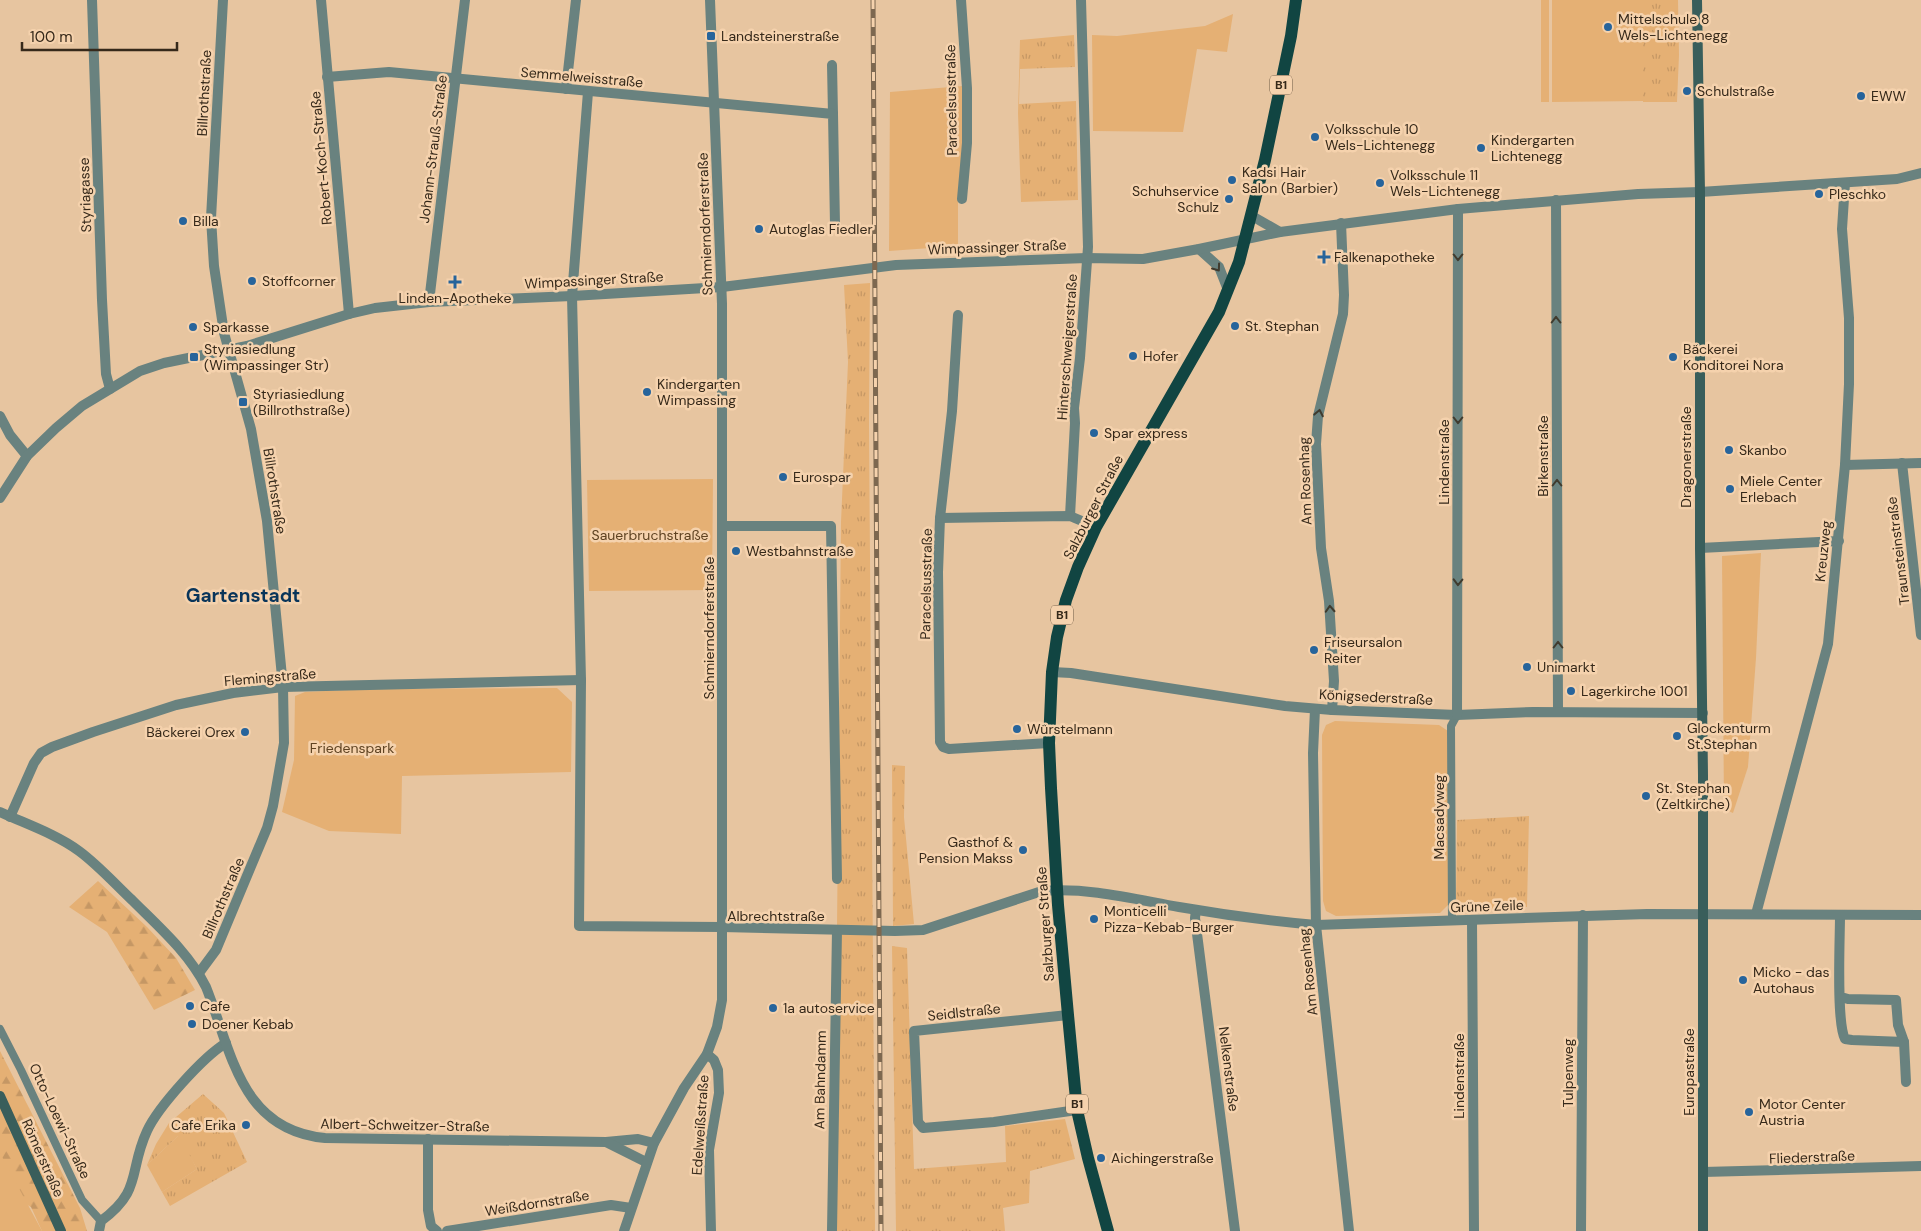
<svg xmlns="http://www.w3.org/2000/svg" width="1921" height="1231" font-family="'DM Sans',sans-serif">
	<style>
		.grass { fill: url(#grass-tufts) }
		.forest { fill: url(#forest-firs) }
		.green { fill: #e5b074 }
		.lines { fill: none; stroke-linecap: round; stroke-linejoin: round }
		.pedestrian { stroke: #69827f; stroke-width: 8 }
		.minor { stroke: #69827f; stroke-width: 10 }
		.tertiary { stroke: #69827f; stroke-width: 10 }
		.secondary { stroke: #395e5b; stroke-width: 10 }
		.primary { stroke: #114542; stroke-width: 12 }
		.rail-casing { stroke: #7d6850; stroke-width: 5 }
		.rail { stroke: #f5d2ad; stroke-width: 3; stroke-dasharray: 9; stroke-linecap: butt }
		.oneway { stroke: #403b2e }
		.poi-dot { fill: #27649b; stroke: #f5d2ad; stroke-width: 2 }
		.labels { text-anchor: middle; stroke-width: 5; stroke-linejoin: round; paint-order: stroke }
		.shield { fill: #f5d2ad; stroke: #6f5c46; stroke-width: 1 }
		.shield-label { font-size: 12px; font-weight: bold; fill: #36291a }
		.poi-label { font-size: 14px; fill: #36291a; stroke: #f5d2ad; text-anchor: start }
		.street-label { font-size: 14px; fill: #36291a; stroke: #f5d2ad }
		.park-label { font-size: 14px; fill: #5f4322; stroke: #f5d2ad }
		.district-label { font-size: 19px; font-weight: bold; fill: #09355a; stroke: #f5d2ad }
	</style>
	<defs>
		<pattern id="grass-tufts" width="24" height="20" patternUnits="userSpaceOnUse" patternTransform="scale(1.25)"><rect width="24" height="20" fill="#e5b074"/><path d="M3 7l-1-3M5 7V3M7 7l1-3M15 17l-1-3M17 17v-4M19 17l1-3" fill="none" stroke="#c59764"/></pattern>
		<pattern id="forest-firs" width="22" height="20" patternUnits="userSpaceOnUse" patternTransform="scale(1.25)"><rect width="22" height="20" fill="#e5b074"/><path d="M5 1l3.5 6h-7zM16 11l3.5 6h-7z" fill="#c59764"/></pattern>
	</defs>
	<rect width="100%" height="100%" fill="#e7c5a0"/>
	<g class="grass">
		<path d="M1643,0H1678L1679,55L1677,102H1643Z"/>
		<path d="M1074,35L1075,67L1020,69L1019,104L1076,101L1078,200L1021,202L1018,113L1020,40Z"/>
		<path d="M870,283L869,424L875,1231H834L841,522L848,362L844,285Z"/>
		<path d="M892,765L905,766L904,817L914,924L893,926Z"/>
		<path d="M1529,816L1527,907L1462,912L1456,907L1457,820Z"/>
		<path d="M892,946L907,948L914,1169L1006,1162L1005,1126L1065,1119L1075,1159L1030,1171L1029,1203L1003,1208L1005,1231H896Z"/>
		<path d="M203,1094L224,1113L247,1162L170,1206L162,1192L197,1169L178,1136L147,1165L156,1144L169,1123Z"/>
	</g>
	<g class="forest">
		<path d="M98,881L147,927L176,958L195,990L154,1010L107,932L69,907Z"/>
		<path d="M0,1051L80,1208L87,1231H42L31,1207L0,1189Z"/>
	</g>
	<g class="green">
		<rect x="1541" y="0" width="8" height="102"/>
		<path d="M1552,0H1643V101L1552,102Z"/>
		<path d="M1233,14L1227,52L1197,49L1183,132L1093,131L1092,35L1117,36L1205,26Z"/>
		<path d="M963,86L964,143L958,190V246L889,251L890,92Z"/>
		<path d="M713,479L712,590L589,591L587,480Z"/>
		<path d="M1761,553L1756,658L1748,767L1733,813L1724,809L1722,556Z"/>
		<path d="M557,688L572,702L571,772L402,776L401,834L329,831L282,812L294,760L295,696L305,692L369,689Z"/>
		<path d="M1335,721L1439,725L1448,731V905L1440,913L1336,916L1326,911L1323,901L1322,735L1326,725Z"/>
		<path d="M179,1135L197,1169L162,1192L147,1165Z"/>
		<path d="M0,1153L42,1231H0Z"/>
	</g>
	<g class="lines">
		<g class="pedestrian">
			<path d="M1452,921L1451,726L1457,715"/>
			<path d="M0,1029L21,1070L82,1200L101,1221"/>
		</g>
		<g class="minor">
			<path d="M92,0L102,300L106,374L110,389"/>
			<path d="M321,0L349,314"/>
			<path d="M961,0L967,88V143L962,199"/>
			<path d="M832,65L833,114"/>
			<path d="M327,77L389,72L833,114L835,225"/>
			<path d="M566,89L576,0"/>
			<path d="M588,92L572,296L581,680L579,926L722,927"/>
			<path d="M1700,192L1897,179L1921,173"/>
			<path d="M1556,200L1558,712"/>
			<path d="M1252,216L1280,232"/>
			<path d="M429,302L465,0"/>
			<path d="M958,315L952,411L940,518L938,572L940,742L943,747L949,749L1049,743"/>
			<path d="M0,416L10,435L27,456"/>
			<path d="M1902,463L1921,635"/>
			<path d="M1845,465L1921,463"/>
			<path d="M1070,516L1075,423L1074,408L1080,358L1088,247L1081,0"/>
			<path d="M940,518L1070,516L1096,527"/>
			<path d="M722,526H831L837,879"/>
			<path d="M1700,548L1839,541"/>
			<path d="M1052,672L1071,673L1285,706L1332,710L1457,715L1533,712L1703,713"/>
			<path d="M1315,709L1313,753L1316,925L1349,1231"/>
			<path d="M1332,710L1334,681L1329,601L1321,548L1316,444L1318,416L1343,314L1344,295L1341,223"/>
			<path d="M1457,715L1458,209"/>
			<path d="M10,817L34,763L41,753L52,747L93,732L176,705L233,693L283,687L581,680"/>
			<path d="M1196,910L1195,918L1235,1231"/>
			<path d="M1756,914L1828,644L1845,465L1849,384V318L1842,229L1845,183"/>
			<path d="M1840,916C1840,939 1836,1022 1845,1039L1852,1040L1904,1042L1898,1025L1896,1000L1848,999L1841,997"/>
			<path d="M1472,920L1474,1231"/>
			<path d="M1068,1015L914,1031L918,1122L923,1128L994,1122L1077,1110"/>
			<path d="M1904,1042L1906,1082"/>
			<path d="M707,1054L714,1060L718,1070L719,1093L709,1150L711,1231"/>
			<path d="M428,1139V1210L431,1226L437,1231"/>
			<path d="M1703,1172L1921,1166"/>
			<path d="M99,1231L101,1221C143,1190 128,1172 147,1131C158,1107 203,1057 226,1043"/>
			<path d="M447,1231L611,1205L631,1208"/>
			<path d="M832,1231L837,930"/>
			<path d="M1581,1231L1583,915"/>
		</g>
		<g class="tertiary">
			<path d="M1199,249L1219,267L1228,290"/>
			<path d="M0,498L27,456L56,428L82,406L140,371L164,363L247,346L349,314L375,308L429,302L572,296L722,287L896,265L1087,258L1143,259L1199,249L1280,232L1458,209L1638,194L1700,192"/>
			<path d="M0,812C26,824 56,834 79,851C98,865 115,884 132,900C159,927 189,953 206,987C232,1052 240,1130 325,1138L606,1142L638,1139L654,1143"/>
			<path d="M722,927L895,931L923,930L1042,891C1088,887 1134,899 1179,907C1225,915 1270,921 1316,925L1647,914L1921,915"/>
			<path d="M199,973L216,950L267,828L273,806L284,743L283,687L267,521L251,429L224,333L214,266L211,218L223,0"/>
			<path d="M606,1142L646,1162"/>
			<path d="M624,1231L654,1143L684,1088L707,1054L717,1027L722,1000V304L710,0"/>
		</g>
		<g class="secondary">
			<path d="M1697,0L1700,192V548L1703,775V1231"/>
			<path d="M0,1096L61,1231"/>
		</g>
		<path class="primary" d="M1108,1231L1088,1158L1077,1110L1068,1015L1058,905L1051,788L1049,743L1052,672L1057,637L1066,600L1078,567L1096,527L1219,312L1239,262L1265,160L1291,36L1296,0"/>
		<g class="rail-casing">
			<path id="rail" d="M873,0L881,1231"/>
		</g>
		<use href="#rail" class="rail"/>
	</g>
	<defs><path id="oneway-chevron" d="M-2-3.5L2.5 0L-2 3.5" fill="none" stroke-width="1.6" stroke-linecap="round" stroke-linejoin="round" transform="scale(1.25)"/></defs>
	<g class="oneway">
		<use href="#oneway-chevron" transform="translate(1458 257) rotate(90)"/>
		<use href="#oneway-chevron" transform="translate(1217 268) rotate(54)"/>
		<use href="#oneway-chevron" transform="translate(1556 320) rotate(-90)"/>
		<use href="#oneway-chevron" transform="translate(1319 413) rotate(-79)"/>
		<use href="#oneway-chevron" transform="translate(1458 420) rotate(90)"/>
		<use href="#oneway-chevron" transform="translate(1557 483) rotate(-90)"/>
		<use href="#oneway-chevron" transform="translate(1458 582) rotate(91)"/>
		<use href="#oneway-chevron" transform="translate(1330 609) rotate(-93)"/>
		<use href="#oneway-chevron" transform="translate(1558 645) rotate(-90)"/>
	</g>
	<g class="poi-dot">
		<circle cx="1608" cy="27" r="5"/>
		<rect x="706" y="31" width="10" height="10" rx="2.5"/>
		<circle cx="1687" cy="91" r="5"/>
		<circle cx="1861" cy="96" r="5"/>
		<circle cx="1315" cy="137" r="5"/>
		<circle cx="1481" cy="148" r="5"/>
		<circle cx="1232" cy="180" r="5"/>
		<circle cx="1380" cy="183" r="5"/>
		<circle cx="1819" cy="194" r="5"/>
		<circle cx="1229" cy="199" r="5"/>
		<circle cx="183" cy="221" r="5"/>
		<circle cx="759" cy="229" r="5"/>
		<path d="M1321.5 249.5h5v5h5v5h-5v5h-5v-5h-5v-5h5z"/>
		<circle cx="252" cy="281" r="5"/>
		<path d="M452.5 274.5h5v5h5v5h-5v5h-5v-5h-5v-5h5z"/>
		<circle cx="1235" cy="326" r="5"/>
		<circle cx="193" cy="327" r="5"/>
		<circle cx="1133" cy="356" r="5"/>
		<rect x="189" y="352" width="10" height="10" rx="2.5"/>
		<circle cx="1673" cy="357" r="5"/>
		<circle cx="647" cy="392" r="5"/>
		<rect x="238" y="397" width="10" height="10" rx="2.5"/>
		<circle cx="1094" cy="433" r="5"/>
		<circle cx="1729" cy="450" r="5"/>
		<circle cx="783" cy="477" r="5"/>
		<circle cx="1730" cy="489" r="5"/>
		<circle cx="736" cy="551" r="5"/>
		<circle cx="1314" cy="650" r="5"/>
		<circle cx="1527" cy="667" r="5"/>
		<circle cx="1571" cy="691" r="5"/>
		<circle cx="1017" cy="729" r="5"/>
		<circle cx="245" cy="732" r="5"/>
		<circle cx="1677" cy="736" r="5"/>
		<circle cx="1646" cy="796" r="5"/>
		<circle cx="1023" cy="850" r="5"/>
		<circle cx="1094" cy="919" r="5"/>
		<circle cx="1743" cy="980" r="5"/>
		<circle cx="190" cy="1006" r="5"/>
		<circle cx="773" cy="1008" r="5"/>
		<circle cx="192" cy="1024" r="5"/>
		<circle cx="1749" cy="1112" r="5"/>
		<circle cx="246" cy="1125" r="5"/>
		<circle cx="1101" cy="1158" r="5"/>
	</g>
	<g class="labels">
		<g class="shield">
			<rect x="1270" y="75.5" width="22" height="19" rx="4"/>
			<rect x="1051" y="605.5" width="22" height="19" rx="4"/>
			<rect x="1066" y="1094.5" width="22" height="19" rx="4"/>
		</g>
		<g class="shield-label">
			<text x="1281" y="89">B1</text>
			<text x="1062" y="619">B1</text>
			<text x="1077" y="1108">B1</text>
		</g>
		<g class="poi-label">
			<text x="1618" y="24">Mittelschule 8<tspan x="1618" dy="16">Wels-Lichtenegg</tspan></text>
			<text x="721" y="41">Landsteinerstraße</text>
			<text x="1697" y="96">Schulstraße</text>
			<text x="1871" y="101">EWW</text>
			<text x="1325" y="134">Volksschule 10<tspan x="1325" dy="16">Wels-Lichtenegg</tspan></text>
			<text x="1491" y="145">Kindergarten<tspan x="1491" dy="16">Lichtenegg</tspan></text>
			<text x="1242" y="177">Kadsi Hair<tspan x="1242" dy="16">Salon (Barbier)</tspan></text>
			<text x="1390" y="180">Volksschule 11<tspan x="1390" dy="16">Wels-Lichtenegg</tspan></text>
			<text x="1219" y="196" text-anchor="end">Schuhservice<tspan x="1219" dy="16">Schulz</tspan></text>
			<text x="1829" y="199">Pleschko</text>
			<text x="193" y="226">Billa</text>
			<text x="769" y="234">Autoglas Fiedler</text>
			<text x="1334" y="262">Falkenapotheke</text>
			<text x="262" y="286">Stoffcorner</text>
			<text x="455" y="303" text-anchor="middle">Linden-Apotheke</text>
			<text x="1245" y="331">St. Stephan</text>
			<text x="203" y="332">Sparkasse</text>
			<text x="204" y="354">Styriasiedlung<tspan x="204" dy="16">(Wimpassinger Str)</tspan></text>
			<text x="1683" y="354">Bäckerei<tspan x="1683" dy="16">Konditorei Nora</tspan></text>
			<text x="1143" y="361">Hofer</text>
			<text x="657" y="389">Kindergarten<tspan x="657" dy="16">Wimpassing</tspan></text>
			<text x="253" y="399">Styriasiedlung<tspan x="253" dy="16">(Billrothstraße)</tspan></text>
			<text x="1104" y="438">Spar express</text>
			<text x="1739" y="455">Skanbo</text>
			<text x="793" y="482">Eurospar</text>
			<text x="1740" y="486">Miele Center<tspan x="1740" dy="16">Erlebach</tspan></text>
			<text x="746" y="556">Westbahnstraße</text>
			<text x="1324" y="647">Friseursalon<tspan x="1324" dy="16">Reiter</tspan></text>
			<text x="1537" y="672">Unimarkt</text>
			<text x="1581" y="696">Lagerkirche 1001</text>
			<text x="1687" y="733">Glockenturm<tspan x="1687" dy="16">St.Stephan</tspan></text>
			<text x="1027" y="734">Würstelmann</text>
			<text x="235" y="737" text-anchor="end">Bäckerei Orex</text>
			<text x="1656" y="793">St. Stephan<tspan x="1656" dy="16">(Zeltkirche)</tspan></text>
			<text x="1013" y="847" text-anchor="end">Gasthof &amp;<tspan x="1013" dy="16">Pension Makss</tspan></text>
			<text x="1104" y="916">Monticelli<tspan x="1104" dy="16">Pizza-Kebab-Burger</tspan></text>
			<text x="1753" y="977">Micko - das<tspan x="1753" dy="16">Autohaus</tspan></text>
			<text x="200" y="1011">Cafe</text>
			<text x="783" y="1013">1a autoservice</text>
			<text x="202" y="1029">Doener Kebab</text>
			<text x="1759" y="1109">Motor Center<tspan x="1759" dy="16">Austria</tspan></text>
			<text x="236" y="1130" text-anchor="end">Cafe Erika</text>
			<text x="1111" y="1163">Aichingerstraße</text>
		</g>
		<g class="street-label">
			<text transform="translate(582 77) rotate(5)" y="5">Semmelweisstraße</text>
			<text transform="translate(204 93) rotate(-87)" y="5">Billrothstraße</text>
			<text transform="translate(951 100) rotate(-91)" y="5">Paracelsusstraße</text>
			<text transform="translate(433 149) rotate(-83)" y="5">Johann-Strauß-Straße</text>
			<text transform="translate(321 158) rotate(-95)" y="5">Robert-Koch-Straße</text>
			<text transform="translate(85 195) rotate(-92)" y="5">Styriagasse</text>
			<text transform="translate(705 224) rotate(-92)" y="5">Schmierndorferstraße</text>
			<text transform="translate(997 247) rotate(-2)" y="5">Wimpassinger Straße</text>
			<text transform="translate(594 280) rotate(-3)" y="5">Wimpassinger Straße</text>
			<text transform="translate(1067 347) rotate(-86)" y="5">Hinterschweigerstraße</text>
			<text transform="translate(1543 456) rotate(-90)" y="5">Birkenstraße</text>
			<text transform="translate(1686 457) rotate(-90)" y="5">Dragonerstraße</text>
			<text transform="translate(1444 462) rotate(-90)" y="5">Lindenstraße</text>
			<text transform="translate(1305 481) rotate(-92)" y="5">Am Rosenhag</text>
			<text transform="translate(275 491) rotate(81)" y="5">Billrothstraße</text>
			<text transform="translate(1093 507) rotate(-63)" y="5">Salzburger Straße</text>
			<text transform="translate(1823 551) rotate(-84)" y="5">Kreuzweg</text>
			<text transform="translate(1898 551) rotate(-97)" y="5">Traunsteinstraße</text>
			<text transform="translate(926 584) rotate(-89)" y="5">Paracelsusstraße</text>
			<text transform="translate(709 628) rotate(-90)" y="5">Schmierndorferstraße</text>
			<text transform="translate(270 677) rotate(-5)" y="5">Flemingstraße</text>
			<text transform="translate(1376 697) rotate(3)" y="5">Königsederstraße</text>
			<text transform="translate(1439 817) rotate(-90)" y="5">Macsadyweg</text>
			<text transform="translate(223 898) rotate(-67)" y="5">Billrothstraße</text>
			<text transform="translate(1487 906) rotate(-2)" y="5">Grüne Zeile</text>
			<text x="776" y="921">Albrechtstraße</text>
			<text transform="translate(1045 924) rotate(-94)" y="5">Salzburger Straße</text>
			<text transform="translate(1308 972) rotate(-96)" y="5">Am Rosenhag</text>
			<text transform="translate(964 1012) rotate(-6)" y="5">Seidlstraße</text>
			<text transform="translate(1229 1069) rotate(83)" y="5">Nelkenstraße</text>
			<text transform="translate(1689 1072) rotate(-90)" y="5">Europastraße</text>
			<text transform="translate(1568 1073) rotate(-90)" y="5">Tulpenweg</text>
			<text transform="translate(1459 1076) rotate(-90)" y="5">Lindenstraße</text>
			<text transform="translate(820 1080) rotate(-89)" y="5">Am Bahndamm</text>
			<text transform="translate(60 1121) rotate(65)" y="5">Otto-Loewi-Straße</text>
			<text transform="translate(405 1125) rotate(1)" y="5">Albert-Schweitzer-Straße</text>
			<text transform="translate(700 1125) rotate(-86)" y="5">Edelweißstraße</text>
			<text transform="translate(1812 1157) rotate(-2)" y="5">Fliederstraße</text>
			<text transform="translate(43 1158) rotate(66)" y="5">Römerstraße</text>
			<text transform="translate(537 1203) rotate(-9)" y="5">Weißdornstraße</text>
		</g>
		<g class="park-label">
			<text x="650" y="540">Sauerbruchstraße</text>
			<text x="352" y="753">Friedenspark</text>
		</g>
		<g class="district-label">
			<text x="243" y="602">Gartenstadt</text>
		</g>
	</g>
	<path d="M22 42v8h155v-8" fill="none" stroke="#36291a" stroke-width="2.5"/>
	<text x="30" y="42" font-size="15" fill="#36291a" stroke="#f5d2ad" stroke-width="4" paint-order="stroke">100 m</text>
</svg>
